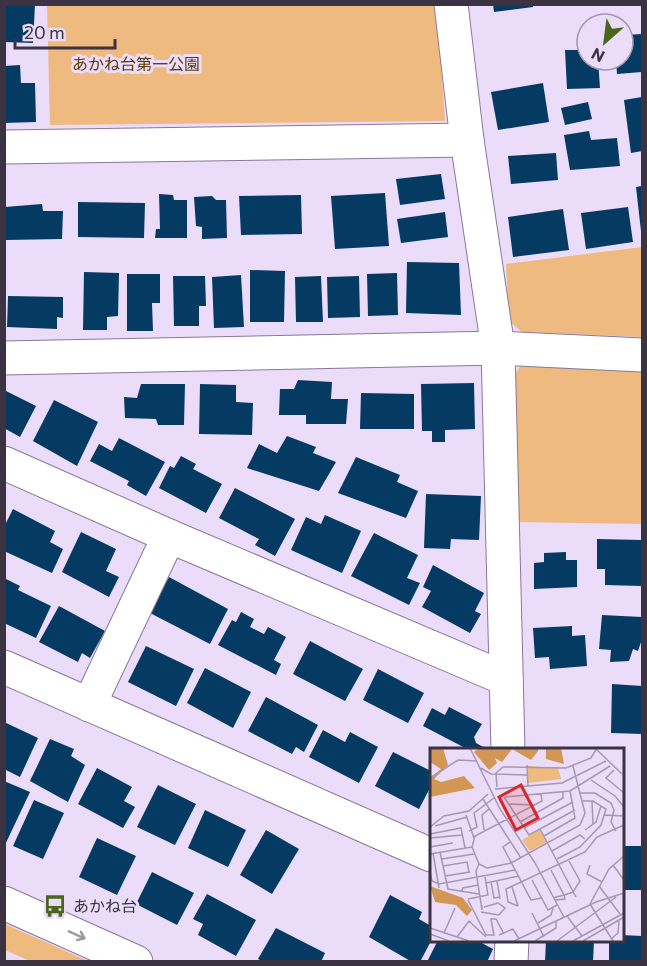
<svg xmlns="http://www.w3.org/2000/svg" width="647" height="966" font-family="Commissioner,'Noto Sans JP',sans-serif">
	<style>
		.green { fill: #efba7f }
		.building { fill: #053a63 }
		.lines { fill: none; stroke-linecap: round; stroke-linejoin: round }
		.street-casing { stroke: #897899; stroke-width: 35 }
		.secondary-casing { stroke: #897899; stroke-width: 35 }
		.street { stroke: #fff; stroke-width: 33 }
		.secondary { stroke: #fff; stroke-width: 33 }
		.oneway { stroke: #9d99a0 }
		.labels { text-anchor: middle; stroke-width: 6; stroke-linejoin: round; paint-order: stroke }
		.park-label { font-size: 16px; fill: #5f3800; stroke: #ebdcfa }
		.poi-label { font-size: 16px; fill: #3b3342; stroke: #ebdcfa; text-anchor: start }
		.inset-road { fill: none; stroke: #a598b0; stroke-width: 1.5 }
		.view { fill: #d62828; fill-opacity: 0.15; stroke: #d62828; stroke-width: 3 }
		.inset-edge { fill: none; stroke: #3b3342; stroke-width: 3 }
	</style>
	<rect width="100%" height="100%" fill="#ebdcfa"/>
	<g class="green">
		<path d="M47,5H437L445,121L50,125Z"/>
		<path d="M642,247V337L522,332L509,321L506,264Z"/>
		<path d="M522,362L642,368V524L518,522L513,379Z"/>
		<path d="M5,924L88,961H30L5,950Z"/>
	</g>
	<g class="building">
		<path d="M4,4H35L33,43L4,42Z"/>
		<path d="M493,4H533V7L494,12Z"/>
		<path d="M642,34V72L617,74L616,60H623V35Z"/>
		<path d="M587,41V60H598L600,88L567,89L565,50H579L578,42Z"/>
		<path d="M20,65L21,83H35L36,122L4,123V66Z"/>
		<path d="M543,83L549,122L498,130L491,92Z"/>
		<path d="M642,97V151L631,153L624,100Z"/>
		<path d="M588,102L592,119L565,125L561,108Z"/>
		<path d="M589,131L591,140L617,138L620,166L570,170L564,135Z"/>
		<path d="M556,153L558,180L511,184L508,156Z"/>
		<path d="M441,174L445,199L400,205L396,179Z"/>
		<path d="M642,186V231H641L636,187Z"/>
		<path d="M385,193L389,246L335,249L331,196Z"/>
		<path d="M159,194L173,195L174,200H187V238H155L156,229H160Z"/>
		<path d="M301,195L302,234L241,235L239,196Z"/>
		<path d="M212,196L216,200H226L227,238L202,239V227L196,226L194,197Z"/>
		<path d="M78,202L145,203L144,238L78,237Z"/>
		<path d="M42,204L43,211H63L62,239L6,240L5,207Z"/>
		<path d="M628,207L633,242L586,249L581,213Z"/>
		<path d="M563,209L569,250L513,257L508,217Z"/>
		<path d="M445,212L448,237L401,243L397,219Z"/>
		<path d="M407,262L459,263L461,315L406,313Z"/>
		<path d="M250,270L285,271L284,322H250Z"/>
		<path d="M84,272L119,273L118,316L107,317V330H83Z"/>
		<path d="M397,273L398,315L368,316L367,274Z"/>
		<path d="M127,274H160V303H152L153,331H127Z"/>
		<path d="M241,275L244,327L214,328L212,277Z"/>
		<path d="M173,276H205L206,306H199V326H174Z"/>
		<path d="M321,276L323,322H296L295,277Z"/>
		<path d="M359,276L360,317L328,318L327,277Z"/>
		<path d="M8,296L63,297V318L57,317V329L7,327Z"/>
		<path d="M298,380L332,382L331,399H348L346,424H306V415H279L280,389H294Z"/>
		<path d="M474,383L475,429L445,430V442H432V431H422L421,384Z"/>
		<path d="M141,384H185L184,425H158L156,419L125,418L124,397L137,398Z"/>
		<path d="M200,384L236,385V402L253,403L252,435L199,434Z"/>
		<path d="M4,390L36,406L20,437L4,428Z"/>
		<path d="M361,393L414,394V429H360Z"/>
		<path d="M54,400L98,422L77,466L33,441Z"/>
		<path d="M287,436L316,447L313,453L336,462L319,491L247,468L259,444L277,453Z"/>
		<path d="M119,438L165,462L146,496L127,485L129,481L90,461L99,444L112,451Z"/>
		<path d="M181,456L196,464L193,469L222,484L206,513L159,488L170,466L174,468Z"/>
		<path d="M356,457L400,475L397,482L418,491L406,518L338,493Z"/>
		<path d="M235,488L295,519L275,556L255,545L259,539L219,518Z"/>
		<path d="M426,494L481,496L479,540L451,539L450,549L424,548Z"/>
		<path d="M13,509L55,531L50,542L63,549L52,573L4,551V527Z"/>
		<path d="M325,515L361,531L342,573L291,550L306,517L321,524Z"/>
		<path d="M81,532L116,549L106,571L119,577L109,597L62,572Z"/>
		<path d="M374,533L418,555L407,578L420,583L409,605L351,576Z"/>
		<path d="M597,539L642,540V586L605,585V569H597Z"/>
		<path d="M566,552V560H577V587L534,589V563L544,562V553Z"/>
		<path d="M433,565L484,593L475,611L481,614L470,633L422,607L431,591L423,587Z"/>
		<path d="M169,577L228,609L210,644L150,613Z"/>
		<path d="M4,578L20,586L18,590L51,606L36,638L4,623Z"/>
		<path d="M59,606L105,631L90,658L82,653L78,662L39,642Z"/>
		<path d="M241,612L254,619L250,627L264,634L268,627L286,637L274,660L281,664L276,675L218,645L232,620L236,622Z"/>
		<path d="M602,615L642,617V639L638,651L633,649L629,661L610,662L611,650L599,649Z"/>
		<path d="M572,626V636L585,635L587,666L550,669L549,657L535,658L533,628Z"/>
		<path d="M310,641L363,669L345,701L293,674Z"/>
		<path d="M146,646L194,669L176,706L128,682Z"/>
		<path d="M205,668L251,692L233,728L187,703Z"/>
		<path d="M378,669L424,693L408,723L363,700Z"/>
		<path d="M612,684L642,686V734L611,733Z"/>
		<path d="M266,697L318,725L304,752L296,747L292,754L248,731Z"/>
		<path d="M449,707L482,724L474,737L476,743L485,748L484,750H469L423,726L432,708L445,715Z"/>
		<path d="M4,722L38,738L20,777L4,769Z"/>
		<path d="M323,730L345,742L350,732L378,747L359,783L309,757Z"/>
		<path d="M50,739L74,749L71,756L85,765L68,802L30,781Z"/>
		<path d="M393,752L431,771V786L419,809L375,786Z"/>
		<path d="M97,768L132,787L124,801L135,807L123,828L78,804Z"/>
		<path d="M4,781L30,792L4,847Z"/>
		<path d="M158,785L196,804L175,845L137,827Z"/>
		<path d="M34,800L64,813L43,859L13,846Z"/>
		<path d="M205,810L246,830L228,867L188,848Z"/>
		<path d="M266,830L299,849L272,894L240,875Z"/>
		<path d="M97,838L136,856L117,895L79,877Z"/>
		<rect x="622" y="846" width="20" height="44"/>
		<path d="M152,872L194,893L177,925L136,904Z"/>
		<path d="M207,894L256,920L236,956L198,935L203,924L193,919Z"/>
		<path d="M390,895L422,912L419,919L431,926V941L420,962H412L369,937Z"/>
		<path d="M276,928L325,953L321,962H264L258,959Z"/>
		<path d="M622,935L642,936V962H609V940H622Z"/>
		<path d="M438,940H476L493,949L487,962H431L428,960Z"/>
		<path d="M546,940H594L593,962H545Z"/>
	</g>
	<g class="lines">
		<g class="street-casing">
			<g id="street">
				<path d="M451,4L467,140L498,348L508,750"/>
				<path d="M4,147L467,140"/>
				<path d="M4,358L498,348L642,355"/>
				<path d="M4,463L169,536L506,679"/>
				<path d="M4,667L431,855"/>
				<path d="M89,705L169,536"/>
				<path d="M511,962L512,940"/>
			</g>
		</g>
		<g class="secondary-casing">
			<path id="secondary" d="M4,903L136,962"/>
		</g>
		<use href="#street" class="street"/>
		<use href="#secondary" class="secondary"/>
	</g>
	<defs><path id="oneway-shaft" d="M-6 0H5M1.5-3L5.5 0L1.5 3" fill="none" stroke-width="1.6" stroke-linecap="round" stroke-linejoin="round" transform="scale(1.5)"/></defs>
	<use class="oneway" href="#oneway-shaft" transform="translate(77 935) rotate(24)"/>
	<defs>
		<g id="bus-bare" transform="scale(1.8)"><path d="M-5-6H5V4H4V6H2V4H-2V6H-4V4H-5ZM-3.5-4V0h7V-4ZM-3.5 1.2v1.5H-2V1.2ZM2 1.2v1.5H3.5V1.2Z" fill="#49671b" stroke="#ebdcfa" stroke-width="2.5" paint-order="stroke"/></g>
	</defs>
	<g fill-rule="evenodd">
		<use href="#bus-bare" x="55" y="906"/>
	</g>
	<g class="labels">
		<g class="park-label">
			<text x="136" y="70">あかね台第一公園</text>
		</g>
		<g class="poi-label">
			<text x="73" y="912">あかね台</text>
		</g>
	</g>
	<g transform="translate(430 748)">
		<rect width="194" height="194" fill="#ebdcfa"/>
		<path d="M98,18L128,20L131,31L98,35ZM109,82L117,94L100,103L92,92Z" fill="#efba7f"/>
		<path d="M0,0H13L18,17L4,31L11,34L34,28L45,40L0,49V30L11,21L0,14ZM49,0H108V3L101,12L82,1L72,14L65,10L67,15L59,22L44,4ZM116,0H131L134,16L116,11ZM0,138L33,150L42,162L37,168L26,157L5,154Z" fill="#d29754"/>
		<path class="inset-road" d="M40,0L70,61L105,115L134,169M167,2L192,26M97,17L98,39M51,20L61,26L97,27M184,22L176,30L194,45M0,30L28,12L47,13M161,32L185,48L194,59M67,39L66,25L73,19L136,20L161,10L167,0M65,41L132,35L176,13M150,45H165L181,55L184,62L181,74L186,83M111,46L112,53L45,88L42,99L49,116L57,120L81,115L150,77L155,65L143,18M74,49L99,87L145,62M75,49L140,43L180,18M53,51L91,110M162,53L163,76M79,56L104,57M36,67L44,90M174,67L194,68M90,74L133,50V44M5,78L37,69M0,79L14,68L39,63L58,46M94,80L143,54M110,81L146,149M54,82L52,67L59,61M155,82L166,74L171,58M39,83L47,79L44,65L64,50M0,86L31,80L35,100M114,88L145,70L140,43M0,90L32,87M80,94L73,99L101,152L112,150M0,99L23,95M122,103L150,87L155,91M10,104L18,141L49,146M3,105L9,140M0,106L42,99M12,111L44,106M127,111L150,99L171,77L176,61L163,53H152M49,116L46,123L52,162V157M160,117L157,126L172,134M183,117L194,132M13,118L37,114L39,124M121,122L134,147L143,144L150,133L139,113M0,125L2,133L9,136L85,122M15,128L40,124M102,132L118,162L127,157M67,133L70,151M61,134L64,150L70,149M56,135L89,128M169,138L190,166M82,139L88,158M31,144L33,140L48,137M123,150L134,147L135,151L125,152M38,151L58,147L55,129M38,152L56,187H64L61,171H66L74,186M160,156L183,193M160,156L179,121L194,108M88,158L78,154L76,141L155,104L167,89L194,77M51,164L69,167L75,160L68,155L54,159M102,165L114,189M137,168L152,188M108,175L121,167L123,160M0,180L39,193M14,185L25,160M0,186L19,193M69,187L83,181L89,191M27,189L39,173L56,189M181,191L188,185L189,173M84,193L166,154L194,145M105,193L126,180V173M127,193L186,149M143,193L194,165M153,193L194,169"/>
		<path class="view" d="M91,37L108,70L86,82L69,49Z"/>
		<rect width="194" height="194" class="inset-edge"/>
	</g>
	<rect width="647" height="966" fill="none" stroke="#3b3342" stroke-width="12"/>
	<g transform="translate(605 42) rotate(208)"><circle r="28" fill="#ebdcfa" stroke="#a598b0" stroke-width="1.5"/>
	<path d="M0-4.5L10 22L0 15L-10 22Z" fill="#49671b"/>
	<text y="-9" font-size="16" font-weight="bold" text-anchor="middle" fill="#3b3342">N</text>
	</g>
	<path d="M15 39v9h100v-9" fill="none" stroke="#3b3342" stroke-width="3"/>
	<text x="24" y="39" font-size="18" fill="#3b3342" stroke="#ebdcfa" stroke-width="4.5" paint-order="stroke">20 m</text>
</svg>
